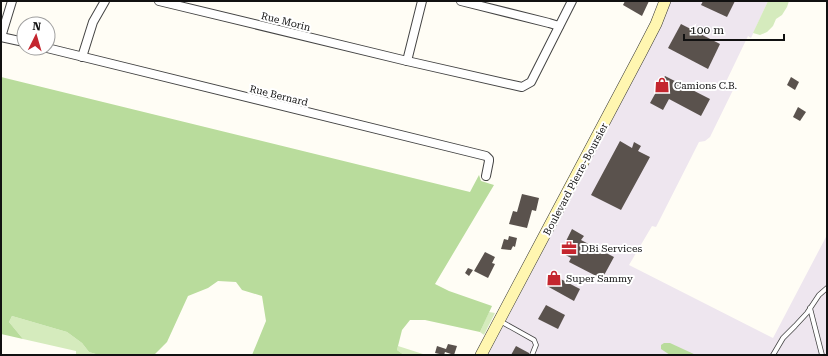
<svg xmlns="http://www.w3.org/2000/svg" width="828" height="356" font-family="'Roboto Serif',serif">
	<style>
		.industrial { fill: #eee6ef }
		.green { fill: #d5ebbd }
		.forest { fill: #b9dc9c }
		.building { fill: #5a524d }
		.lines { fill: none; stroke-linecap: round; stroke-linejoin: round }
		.lane-casing { stroke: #444; stroke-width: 5.5 }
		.street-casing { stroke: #444; stroke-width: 10 }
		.secondary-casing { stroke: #333; stroke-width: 12 }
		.lane { stroke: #fff; stroke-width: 4 }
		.street { stroke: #fff; stroke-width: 8 }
		.secondary { stroke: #fff6b0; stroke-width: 11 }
		.labels { text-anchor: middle; stroke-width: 4; stroke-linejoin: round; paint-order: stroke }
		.street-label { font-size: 10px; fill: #111; stroke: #fff }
		.poi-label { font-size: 10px; fill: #111; stroke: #fff; text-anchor: start }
	</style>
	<rect width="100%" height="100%" fill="#fffdf5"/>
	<path class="industrial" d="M670,1H768L751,38L748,36L724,86L733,90L710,137L705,141L699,142L656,227L652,226L629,265L773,338L827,235V355H488L649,50Z"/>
	<g class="green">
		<path d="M768,1H789L787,7L782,15L776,19L773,26L767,32L760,35L753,33Z"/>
		<path d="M489,312L495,313L484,335L480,332Z"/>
		<path d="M12,316L67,332L82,343L89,352L99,355H76V351L23,339L9,322Z"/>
		<path d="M398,346L426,355H404L397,350Z"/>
	</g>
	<g class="forest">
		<path d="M1,77L470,192L479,175L481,181L494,185L435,284L449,291L492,306L480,332L425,320H410L402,330L397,350L404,355H252L266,321L262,296L242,290L236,282L218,281L208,288L188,296L167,342L154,355H99L89,352L82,343L67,332L12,316L9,322L23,339L1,334Z"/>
		<path d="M664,343H670L696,355H670L661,349V345Z"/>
	</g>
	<g class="building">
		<path d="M625,1H649L642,16L623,5Z"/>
		<path d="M703,1H735L727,17L701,5Z"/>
		<path d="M681,24L720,44L708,69L668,48Z"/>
		<path d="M665,76L710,99L701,116L669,99L663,110L650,103Z"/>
		<path d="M791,77L799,82L795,90L787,85Z"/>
		<path d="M798,107L806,112L800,121L793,117Z"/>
		<path d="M620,141L632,148L634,142L641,146L638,151L650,157L621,210L591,195Z"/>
		<path d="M522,194L539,198L536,211L532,210L527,228L509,224L513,211L517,212Z"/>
		<path d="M572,229L584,236L581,240L614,257L602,279L569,262L571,258L562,253L567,244L565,243Z"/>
		<path d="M509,236L517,238L515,247L513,246L511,250L501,249L504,239L508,240Z"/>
		<path d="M485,252L495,257L492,263L495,264L488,278L474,271Z"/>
		<path d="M468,268L473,270L469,276L465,273Z"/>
		<path d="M553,275L580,289L574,301L547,286Z"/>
		<path d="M546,305L565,315L558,329L538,319Z"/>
		<path d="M448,344L457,346L454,355L445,352L444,355L435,353L437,346L446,349Z"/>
		<path d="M516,346L529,353V355H511Z"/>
	</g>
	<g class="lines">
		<g class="lane-casing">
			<g id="lane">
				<path d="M810,308L822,355"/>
				<path d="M500,321L534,340L536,345L532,355"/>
				<path d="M773,355L783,338L795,326L807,313L819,295L827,288"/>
			</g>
		</g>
		<g class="street-casing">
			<g id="street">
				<path d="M159,1L407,61L522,87L531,82L572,1"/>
				<path d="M461,1L549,23L559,26"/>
				<path d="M1,37L12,1"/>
				<path d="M1,37L24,42"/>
				<path d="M47,48L486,156L489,159V161L486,176"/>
				<path d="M82,57L93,22L105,1"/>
				<path d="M407,61L422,1"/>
			</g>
		</g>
		<g class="secondary-casing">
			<path id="secondary" d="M481,355L641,53L656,24L665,1"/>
		</g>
		<use href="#lane" class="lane"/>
		<use href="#street" class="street"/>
		<use href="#secondary" class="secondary"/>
	</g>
	<defs>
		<g id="shop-bare" transform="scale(1.2)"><path d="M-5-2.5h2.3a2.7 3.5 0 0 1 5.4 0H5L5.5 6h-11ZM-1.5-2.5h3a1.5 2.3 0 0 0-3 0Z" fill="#c4262e" stroke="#fff" stroke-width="2.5" paint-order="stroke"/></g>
		<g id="office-bare" transform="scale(1.2)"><path d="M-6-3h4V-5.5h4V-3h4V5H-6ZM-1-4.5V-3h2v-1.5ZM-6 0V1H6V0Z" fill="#c4262e" stroke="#fff" stroke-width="2.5" paint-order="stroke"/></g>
	</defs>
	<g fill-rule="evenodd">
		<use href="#shop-bare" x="662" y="85"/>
		<use href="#office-bare" x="569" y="248"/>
		<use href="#shop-bare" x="554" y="278"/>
	</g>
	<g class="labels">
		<g class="street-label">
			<text transform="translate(286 21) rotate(14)" y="4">Rue Morin</text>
			<text transform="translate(279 95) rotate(14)" y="4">Rue Bernard</text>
			<text transform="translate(575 179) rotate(-62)" y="4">Boulevard Pierre-Boursier</text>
		</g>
		<g class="poi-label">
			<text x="674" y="89">Camions C.B.</text>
			<text x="581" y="252">DBi Services</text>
			<text x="566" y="282">Super Sammy</text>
		</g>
	</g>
	<rect width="828" height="356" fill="none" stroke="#111111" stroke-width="4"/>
	<g transform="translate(36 36) rotate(5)"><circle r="19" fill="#ffffff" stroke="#a0a0a0"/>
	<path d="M0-3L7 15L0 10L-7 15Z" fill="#c4262e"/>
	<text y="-6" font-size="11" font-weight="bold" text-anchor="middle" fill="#111111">N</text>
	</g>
	<path d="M684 34v6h100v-6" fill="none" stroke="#111111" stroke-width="2"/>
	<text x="690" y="34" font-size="12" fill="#111111" stroke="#ffffff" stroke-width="3" paint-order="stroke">100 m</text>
</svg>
